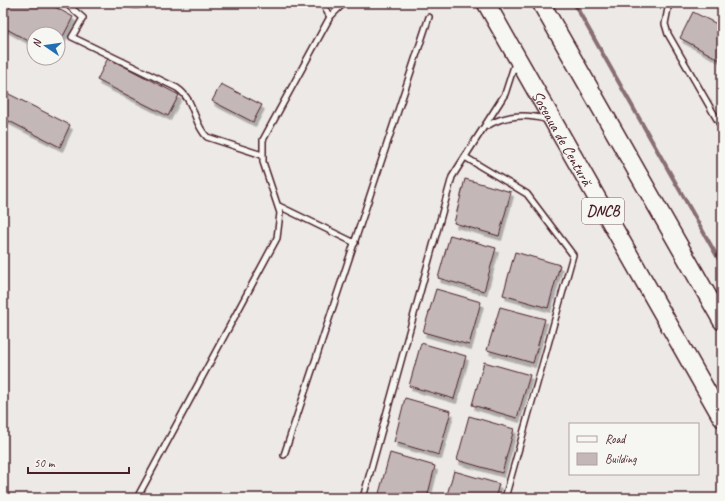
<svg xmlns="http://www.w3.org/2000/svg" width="725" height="501" font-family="Caveat,sans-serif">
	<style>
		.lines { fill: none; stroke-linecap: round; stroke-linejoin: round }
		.stream { stroke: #886e73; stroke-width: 4 }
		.building { fill: #c4b7b7; stroke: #4a1f2b; filter: url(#shadow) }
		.service-casing { stroke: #4a1f2b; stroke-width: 8 }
		.primary-casing { stroke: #4a1f2b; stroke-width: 20 }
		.service { stroke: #f6f6f2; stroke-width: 5 }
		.primary { stroke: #f6f6f2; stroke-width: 17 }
		.labels { text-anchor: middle; stroke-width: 3.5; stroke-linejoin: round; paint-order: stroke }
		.shield { fill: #f6f6f2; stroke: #7e6067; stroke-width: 1 }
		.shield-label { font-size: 15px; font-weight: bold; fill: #4a1f2b }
		.street-label { font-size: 16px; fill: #4a1f2b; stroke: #f6f6f2 }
	</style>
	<defs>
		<filter id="shadow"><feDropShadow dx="2.5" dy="4.5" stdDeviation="0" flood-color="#0004"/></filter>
	</defs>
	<rect width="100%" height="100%" fill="#ece9e6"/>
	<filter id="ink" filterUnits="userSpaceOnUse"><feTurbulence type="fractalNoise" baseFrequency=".025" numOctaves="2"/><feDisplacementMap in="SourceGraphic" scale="8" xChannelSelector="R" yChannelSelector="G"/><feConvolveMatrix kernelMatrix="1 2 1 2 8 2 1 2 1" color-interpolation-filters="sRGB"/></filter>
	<g filter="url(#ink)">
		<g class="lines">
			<path class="stream" d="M574,3L722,265"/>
		</g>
		<g class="building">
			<path d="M3,3H48L73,17L58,46V34H34V44L3,27Z"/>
			<path d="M693,12L719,25L722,19V61L680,38Z"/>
			<path d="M108,58L179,95L168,116L97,80Z"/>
			<path d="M221,84L262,105L253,122L212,101Z"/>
			<path d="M3,91L70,125L60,147L3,118Z"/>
			<path d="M465,179L511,192L499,236L454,223Z"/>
			<path d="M450,235L496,248L484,291L438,278Z"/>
			<path d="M515,252L560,265L548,308L503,295Z"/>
			<path d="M436,289L481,302L469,345L423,332Z"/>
			<path d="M500,307L545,319L533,363L487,350Z"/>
			<path d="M421,343L466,356L454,399L409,386Z"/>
			<path d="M484,362L530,375L517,418L472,405Z"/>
			<path d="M405,398L451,411L439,455L394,442Z"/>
			<path d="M469,416L514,429L502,473L457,460Z"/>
			<path d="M390,453L435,466L427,498L378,497Z"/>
			<path d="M454,471L499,484L495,498H446Z"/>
		</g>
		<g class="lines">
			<g class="service-casing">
				<g id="service">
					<path d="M69,3L68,5L83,18L72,37L177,88C196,101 192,122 207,137L262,155"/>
					<path d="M123,3L136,5L149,3"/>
					<path d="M322,3L330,17L344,3"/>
					<path d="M669,3L665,24L668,34L722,128"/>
					<path d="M487,126C505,114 528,114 548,120"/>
					<path d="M465,157L527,194L573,255L505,498"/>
					<path d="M279,206L355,243"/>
					<path d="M284,455L429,17"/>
					<path d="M137,498L277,238L280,213L263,162V140L330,17"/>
					<path d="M363,498L452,177L505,94L515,63"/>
				</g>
			</g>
			<g class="primary-casing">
				<g id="primary">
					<path id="s1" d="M486,3L722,418"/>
					<path d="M541,3L722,321"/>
				</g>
			</g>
			<use href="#service" class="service"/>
			<use href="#primary" class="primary"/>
		</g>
	</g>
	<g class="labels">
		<rect class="shield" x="582" y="198" width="42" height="26" rx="3"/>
		<g class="shield-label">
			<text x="603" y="216">DNCB</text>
		</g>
		<g class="street-label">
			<text dy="6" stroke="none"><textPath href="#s1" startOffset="155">Șoseaua de Centură</textPath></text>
		</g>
	</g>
	<rect width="725" height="501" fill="none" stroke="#f6f6f2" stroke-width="16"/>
	<rect x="8" y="8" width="709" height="485" fill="none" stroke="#4a1f2b" stroke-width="1.5" filter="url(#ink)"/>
	<rect x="569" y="423" width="130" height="52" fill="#f6f6f2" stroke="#b1a0a2"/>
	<rect x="577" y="436" width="20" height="6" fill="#f6f6f2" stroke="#b1a0a2"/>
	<text x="605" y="443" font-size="12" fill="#4a1f2b">Road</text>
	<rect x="577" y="453" width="20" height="12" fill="#c4b7b7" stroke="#b1a0a2"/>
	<text x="605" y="463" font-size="12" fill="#4a1f2b">Building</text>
	<g transform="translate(46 46) rotate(283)"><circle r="19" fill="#f6f6f2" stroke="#b1a0a2"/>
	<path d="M0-3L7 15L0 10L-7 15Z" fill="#1f6fb2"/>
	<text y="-6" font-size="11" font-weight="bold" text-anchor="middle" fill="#4a1f2b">N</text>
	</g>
	<path d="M28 467v6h101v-6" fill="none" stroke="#4a1f2b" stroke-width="2"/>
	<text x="34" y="467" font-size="12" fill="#4a1f2b" stroke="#f6f6f2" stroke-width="3" paint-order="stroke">50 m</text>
</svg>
